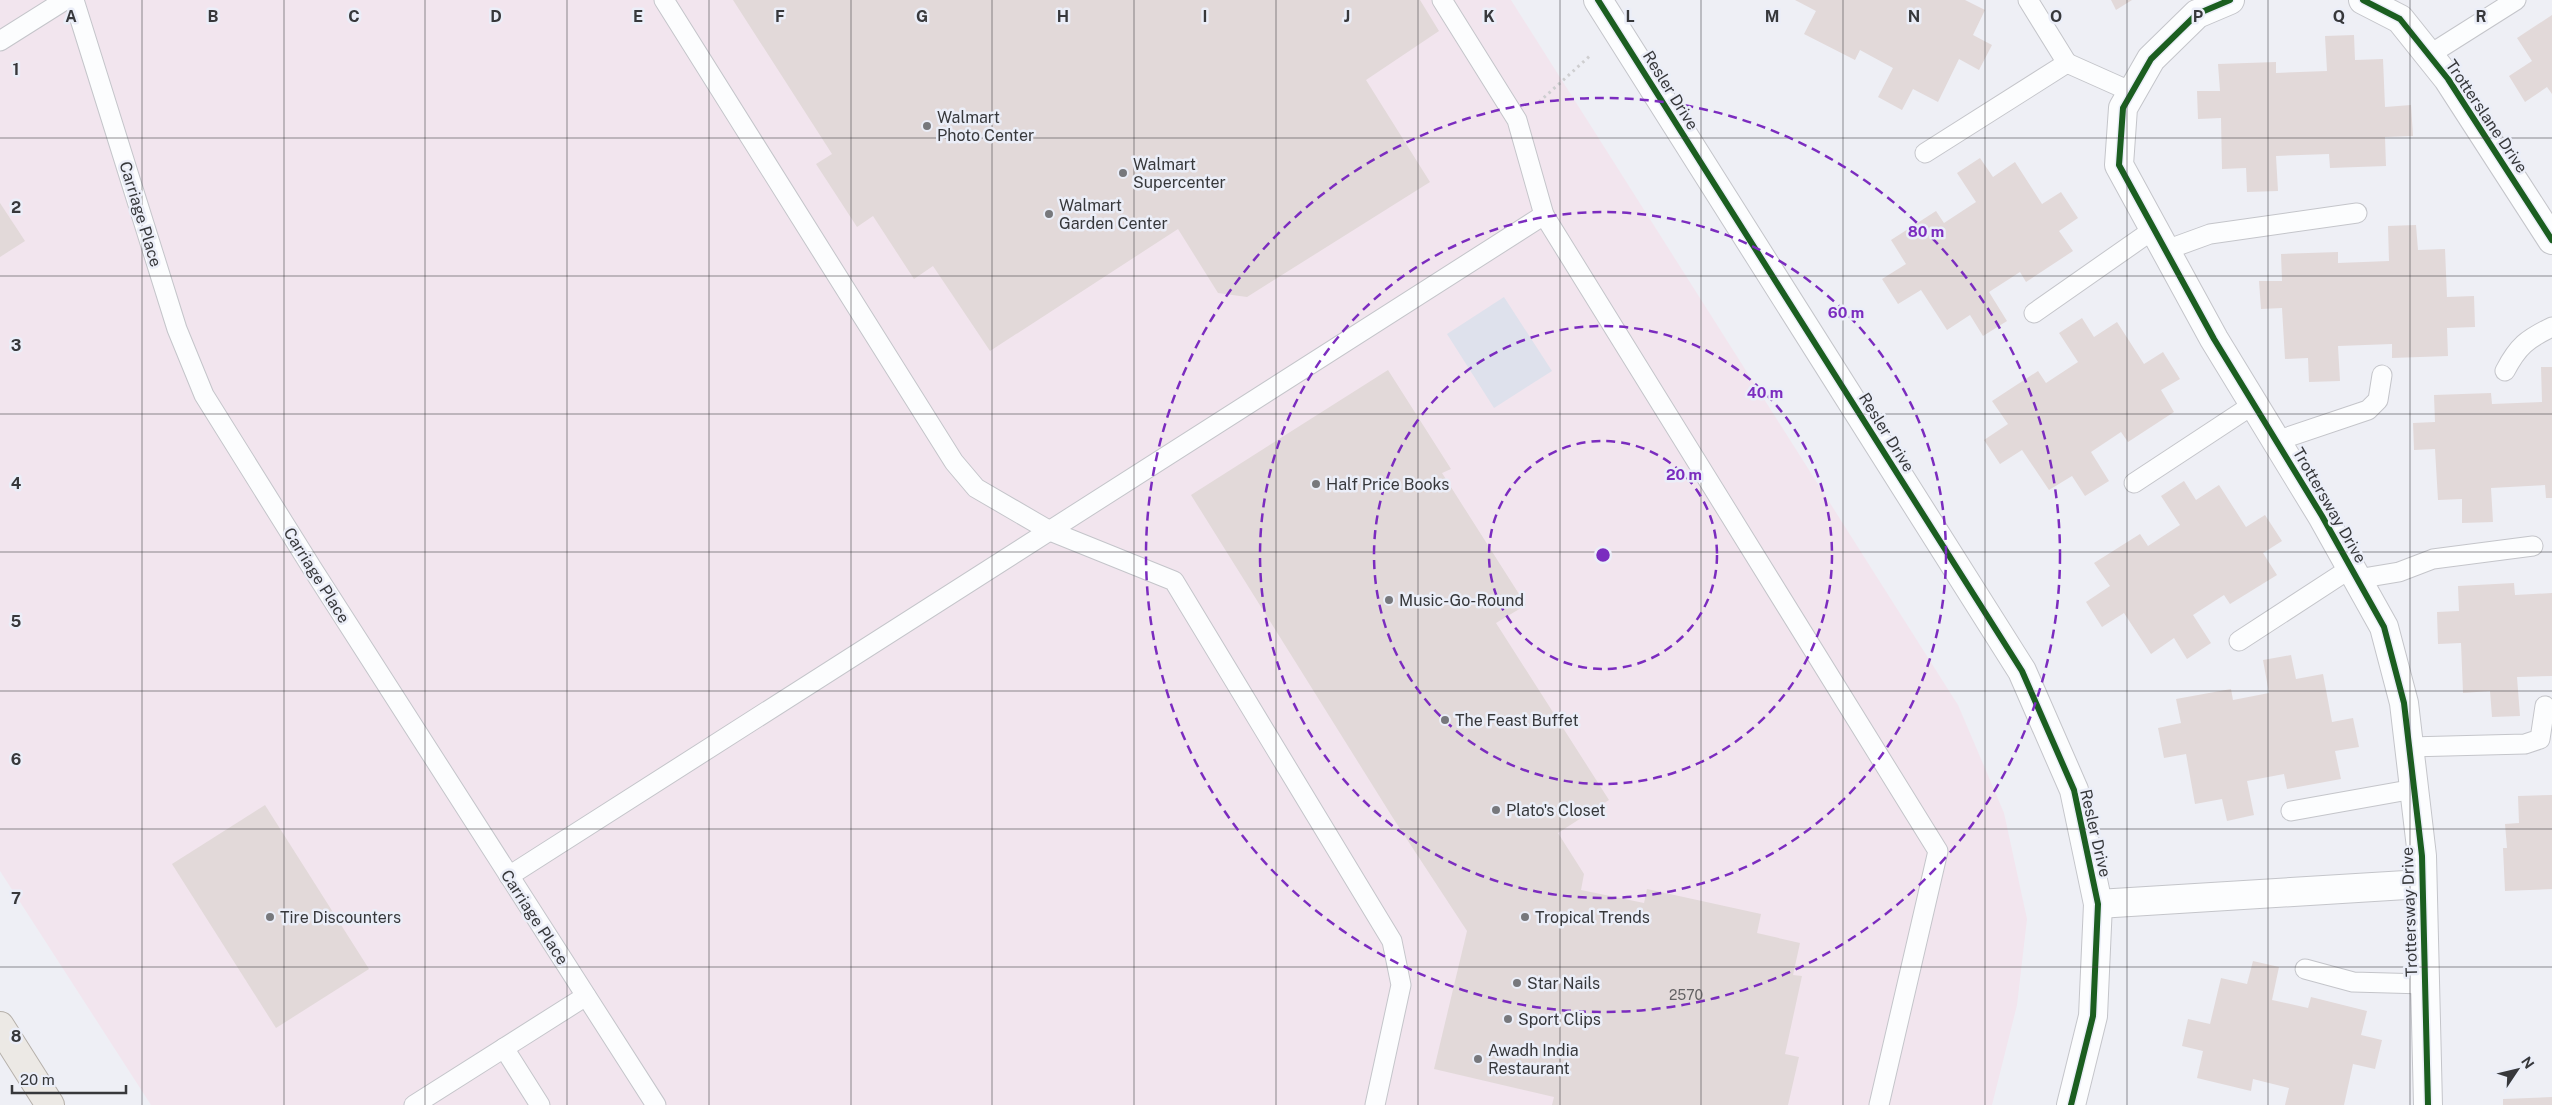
<svg xmlns="http://www.w3.org/2000/svg" width="2552" height="1105" font-family="'Public Sans',sans-serif">
	<style>
		.commercial { fill: #f2e5ee }
		.built { fill: #dee1ec }
		.building { fill: #e2d9d9 }
		.lines { fill: none; stroke-linecap: round; stroke-linejoin: round }
		.lane-casing { stroke: #c4c5ca; stroke-width: 21 }
		.street-casing { stroke: #c4c5ca; stroke-width: 30 }
		.primary-casing { stroke: #b5b0aa; stroke-width: 30 }
		.path { stroke: #ceced0; stroke-width: 3; stroke-dasharray: 2.5 4; stroke-linecap: butt }
		.lane { stroke: #fcfdfe; stroke-width: 19 }
		.street { stroke: #fcfdfe; stroke-width: 28 }
		.primary { stroke: #ece9e5; stroke-width: 28 }
		.cycleway-casing { stroke: #ebeef8; stroke-width: 9 }
		.cycleway { stroke: #1b5e20; stroke-width: 6 }
		.grid { fill: none; stroke: #37383b; stroke-width: 1; stroke-opacity: 0.55 }
		.ring { fill: none; stroke: #7b2cbf; stroke-width: 2.5; stroke-dasharray: 9 6 }
		.poi-dot { fill: #77787c; stroke: #ebeef8; stroke-width: 2 }
		.labels { text-anchor: middle; stroke-width: 5; stroke-linejoin: round; paint-order: stroke }
		.number-label { font-size: 14px; fill: #636163 }
		.street-label { font-size: 16px; fill: #37383b; stroke: #ebeef8 }
		.poi-label { font-size: 16px; fill: #37383b; stroke: #ebeef8; text-anchor: start }
		.grid-label { font-size: 16px; text-anchor: middle; font-weight: bold; fill: #37383b; stroke: #ebeef8; stroke-width: 5; stroke-linejoin: round; paint-order: stroke }
		.centre { fill: #7b2cbf; stroke: #ebeef8; stroke-width: 2.5 }
		.ring-label { font-size: 15px; text-anchor: middle; font-weight: bold; fill: #7b2cbf; stroke: #ebeef8; stroke-width: 5; stroke-linejoin: round; paint-order: stroke }
	</style>
	<rect width="100%" height="100%" fill="#eeeff5"/>
	<path class="commercial" d="M0,0H1511L1958,705L2004,813L2027,919L2017,1005L1992,1105H151L0,871Z"/>
	<path class="built" d="M1504,297L1552,371L1494,408L1447,334Z"/>
	<g class="building">
		<path d="M733,0H1420L1439,31L1366,80L1430,182L1247,297L1218,293L1178,229L990,351L933,266L914,279L873,216L857,227L816,164L832,154Z"/>
		<path d="M1795,0H1965L1985,10L1973,35L1992,45L1979,70L1959,59L1938,102L1913,89L1902,110L1878,97L1893,68L1860,50L1855,60L1804,34L1816,11Z"/>
		<path d="M2111,0H2132L2116,10Z"/>
		<path d="M2552,15V94L2547,87L2525,102L2509,76L2532,61L2517,38Z"/>
		<path d="M2354,35L2355,60L2383,59L2385,107L2411,105L2413,136L2385,137L2386,166L2330,168L2329,154L2276,156L2278,191L2247,192L2246,168L2222,169L2221,118L2198,119L2197,91H2220L2218,64L2276,62V73L2327,71L2325,36Z"/>
		<path d="M1980,158L1993,177L2015,162L2042,204L2061,192L2078,218L2059,231L2073,251L2026,282L2020,272L1989,292L2007,321L1983,336L1970,315L1947,330L1921,290L1898,304L1882,279L1906,264L1891,240L1936,211L1944,223L1976,202L1957,173Z"/>
		<path d="M0,203L25,241L0,257Z"/>
		<path d="M2416,225L2418,250L2445,249L2447,297L2474,296L2475,327L2447,328L2448,356L2392,358V344L2338,346L2340,381L2309,382L2308,358L2285,359L2282,308L2261,309L2259,281H2282L2281,254L2338,252V263L2389,261L2388,226Z"/>
		<path d="M2082,318L2094,337L2117,322L2144,364L2163,352L2180,379L2161,390L2174,412L2128,442L2121,432L2091,452L2109,481L2085,496L2072,476L2049,490L2022,450L2000,464L1984,440L2008,424L1992,401L2038,371L2046,383L2078,362L2059,333Z"/>
		<path d="M2541,367H2552V498H2546L2545,485L2491,488L2493,522L2462,523V499L2438,500L2435,449L2414,450L2413,423L2435,422L2434,395L2491,393L2492,404L2542,402Z"/>
		<path d="M1388,370L1451,469L1442,473L1526,605L1496,623L1609,800L1558,833L1584,874L1581,890L1644,903L1647,889L1761,914L1757,933L1800,943L1793,975L1802,976L1785,1054L1799,1057L1788,1105H1552L1554,1097L1434,1069L1467,931L1393,818L1191,495Z"/>
		<path d="M2184,481L2196,500L2219,485L2246,527L2265,515L2282,541L2263,553L2277,575L2230,604L2224,595L2193,615L2211,643L2187,659L2174,638L2151,654L2124,613L2102,627L2086,602L2110,586L2094,563L2140,534L2148,546L2180,525L2161,496Z"/>
		<path d="M2514,583L2515,595L2552,593V676L2517,677L2520,716L2492,717L2490,691L2463,693L2461,643L2438,644L2437,612L2459,611L2458,586Z"/>
		<path d="M2291,655L2296,679L2323,674L2332,722L2353,718L2359,747L2335,751L2341,779L2287,789L2284,774L2247,781L2254,815L2227,821L2222,799L2195,804L2186,754L2164,758L2158,728L2181,723L2176,699L2231,689L2233,700L2269,693L2263,660Z"/>
		<path d="M2552,795V889L2505,891L2503,848H2507L2505,824L2519,823L2518,796Z"/>
		<path d="M265,805L369,969L276,1028L172,864Z"/>
		<path d="M2253,961L2279,967L2272,1000L2308,1008L2311,997L2367,1011L2361,1035L2382,1040L2375,1069L2353,1064L2344,1105H2285L2289,1088L2253,1079L2251,1091L2197,1078L2203,1051L2182,1046L2188,1019L2210,1024L2221,978L2247,984Z"/>
		<path d="M2552,1097V1105H2503V1099Z"/>
	</g>
	<g class="lines">
		<g class="lane-casing">
			<g id="lane">
				<path d="M74,0L177,329L204,395L312,568L656,1105"/>
				<path d="M664,0L954,462L976,488L1050,531L1174,581L1392,941L1401,985L1375,1105"/>
				<path d="M1442,0L1517,120L1544,215L1938,851L1879,1105"/>
				<path d="M2028,0L2067,63"/>
				<path d="M0,41L65,0"/>
				<path d="M2429,55L2516,0"/>
				<path d="M1925,153L2067,63L2132,92"/>
				<path d="M2166,250L2210,234L2357,213"/>
				<path d="M2034,313L2154,229"/>
				<path d="M2505,371C2518,346 2527,339 2552,327"/>
				<path d="M2276,441L2368,410L2378,400L2382,375"/>
				<path d="M2134,483L2254,404"/>
				<path d="M2357,579L2399,572L2433,559L2533,546"/>
				<path d="M2239,641L2351,568"/>
				<path d="M2409,747L2525,744L2540,739L2545,706"/>
				<path d="M2291,811L2414,789"/>
				<path d="M509,876L1544,215"/>
				<path d="M2305,969L2353,982L2424,984"/>
				<path d="M504,1048L540,1105"/>
				<path d="M414,1105L586,996"/>
			</g>
		</g>
		<g class="street-casing">
			<g id="street">
				<path d="M1598,0L2022,671L2074,790L2098,904L2093,1016L2071,1105"/>
				<path d="M2230,0L2197,14L2151,59L2123,108L2119,165L2214,339L2322,516L2384,627L2404,703L2422,856L2428,1105"/>
				<path d="M2363,0L2400,19L2448,79L2552,240"/>
				<path d="M2098,904L2422,884"/>
			</g>
		</g>
		<g class="primary-casing">
			<path id="primary" d="M0,1026L50,1105"/>
		</g>
		<path class="path" d="M1539,102L1592,54"/>
		<use href="#lane" class="lane"/>
		<use href="#street" class="street"/>
		<use href="#primary" class="primary"/>
		<g class="cycleway-casing">
			<g id="cycleway">
				<path d="M1598,0L2022,671L2074,790L2098,904L2093,1016L2071,1105"/>
				<path d="M2230,0L2197,14L2151,59L2123,108L2119,165L2214,339L2322,516L2384,627L2404,703L2422,856L2428,1105"/>
				<path d="M2363,0L2400,19L2448,79L2552,240"/>
			</g>
		</g>
		<use href="#cycleway" class="cycleway"/>
	</g>
	<path class="grid" d="M142,0V1105M284,0V1105M425,0V1105M567,0V1105M709,0V1105M851,0V1105M992,0V1105M1134,0V1105M1276,0V1105M1418,0V1105M1560,0V1105M1701,0V1105M1843,0V1105M1985,0V1105M2127,0V1105M2268,0V1105M2410,0V1105M0,138H2552M0,276H2552M0,414H2552M0,552H2552M0,691H2552M0,829H2552M0,967H2552"/>
	<g class="ring">
		<circle cx="1603" cy="555" r="114"/>
		<circle cx="1603" cy="555" r="229"/>
		<circle cx="1603" cy="555" r="343"/>
		<circle cx="1603" cy="555" r="457"/>
	</g>
	<g class="poi-dot">
		<circle cx="927" cy="126" r="5"/>
		<circle cx="1123" cy="173" r="5"/>
		<circle cx="1049" cy="214" r="5"/>
		<circle cx="1316" cy="484" r="5"/>
		<circle cx="1389" cy="600" r="5"/>
		<circle cx="1445" cy="720" r="5"/>
		<circle cx="1496" cy="810" r="5"/>
		<circle cx="270" cy="917" r="5"/>
		<circle cx="1525" cy="917" r="5"/>
		<circle cx="1517" cy="983" r="5"/>
		<circle cx="1508" cy="1019" r="5"/>
		<circle cx="1478" cy="1059" r="5"/>
	</g>
	<g class="labels">
		<g class="number-label">
			<text x="1686" y="1000">2570</text>
		</g>
		<g class="street-label">
			<text transform="translate(1671 90) rotate(58)" y="6">Resler Drive</text>
			<text transform="translate(2487 116) rotate(56)" y="6">Trotterslane Drive</text>
			<text transform="translate(141 214) rotate(73)" y="6">Carriage Place</text>
			<text transform="translate(1887 432) rotate(58)" y="6">Resler Drive</text>
			<text transform="translate(2330 505) rotate(60)" y="6">Trottersway Drive</text>
			<text transform="translate(317 575) rotate(58)" y="6">Carriage Place</text>
			<text transform="translate(2096 833) rotate(77)" y="6">Resler Drive</text>
			<text transform="translate(2409 912) rotate(-92)" y="6">Trottersway Drive</text>
			<text transform="translate(535 917) rotate(57)" y="6">Carriage Place</text>
		</g>
		<g class="poi-label">
			<text x="937" y="123">Walmart<tspan x="937" dy="18">Photo Center</tspan></text>
			<text x="1133" y="170">Walmart<tspan x="1133" dy="18">Supercenter</tspan></text>
			<text x="1059" y="211">Walmart<tspan x="1059" dy="18">Garden Center</tspan></text>
			<text x="1326" y="490">Half Price Books</text>
			<text x="1399" y="606">Music-Go-Round</text>
			<text x="1455" y="726">The Feast Buffet</text>
			<text x="1506" y="816">Plato's Closet</text>
			<text x="280" y="923">Tire Discounters</text>
			<text x="1535" y="923">Tropical Trends</text>
			<text x="1527" y="989">Star Nails</text>
			<text x="1518" y="1025">Sport Clips</text>
			<text x="1488" y="1056">Awadh India<tspan x="1488" dy="18">Restaurant</tspan></text>
		</g>
	</g>
	<g class="grid-label">
		<text x="71" y="22">A</text>
		<text x="213" y="22">B</text>
		<text x="354" y="22">C</text>
		<text x="496" y="22">D</text>
		<text x="638" y="22">E</text>
		<text x="780" y="22">F</text>
		<text x="922" y="22">G</text>
		<text x="1063" y="22">H</text>
		<text x="1205" y="22">I</text>
		<text x="1347" y="22">J</text>
		<text x="1489" y="22">K</text>
		<text x="1630" y="22">L</text>
		<text x="1772" y="22">M</text>
		<text x="1914" y="22">N</text>
		<text x="2056" y="22">O</text>
		<text x="2198" y="22">P</text>
		<text x="2339" y="22">Q</text>
		<text x="2481" y="22">R</text>
		<text x="16" y="75">1</text>
		<text x="16" y="213">2</text>
		<text x="16" y="351">3</text>
		<text x="16" y="489">4</text>
		<text x="16" y="627">5</text>
		<text x="16" y="765">6</text>
		<text x="16" y="904">7</text>
		<text x="16" y="1042">8</text>
	</g>
	<circle cx="1603" cy="555" r="8" class="centre"/>
	<g class="ring-label">
		<text x="1926" y="237">80 m</text>
		<text x="1846" y="318">60 m</text>
		<text x="1765" y="398">40 m</text>
		<text x="1684" y="480">20 m</text>
	</g>
	<g transform="translate(2517 1070) rotate(55)" stroke="#ebeef8" stroke-width="4" paint-order="stroke">
	<path d="M0-4L9 19L0 12L-9 19Z" fill="#37383b"/>
	<text y="-8" font-size="14" font-weight="bold" text-anchor="middle" fill="#37383b">N</text>
	</g>
	<path d="M12 1085v8h114v-8" fill="none" stroke="#37383b" stroke-width="2.5"/>
	<text x="20" y="1085" font-size="15" fill="#37383b" stroke="#ebeef8" stroke-width="4" paint-order="stroke">20 m</text>
</svg>
